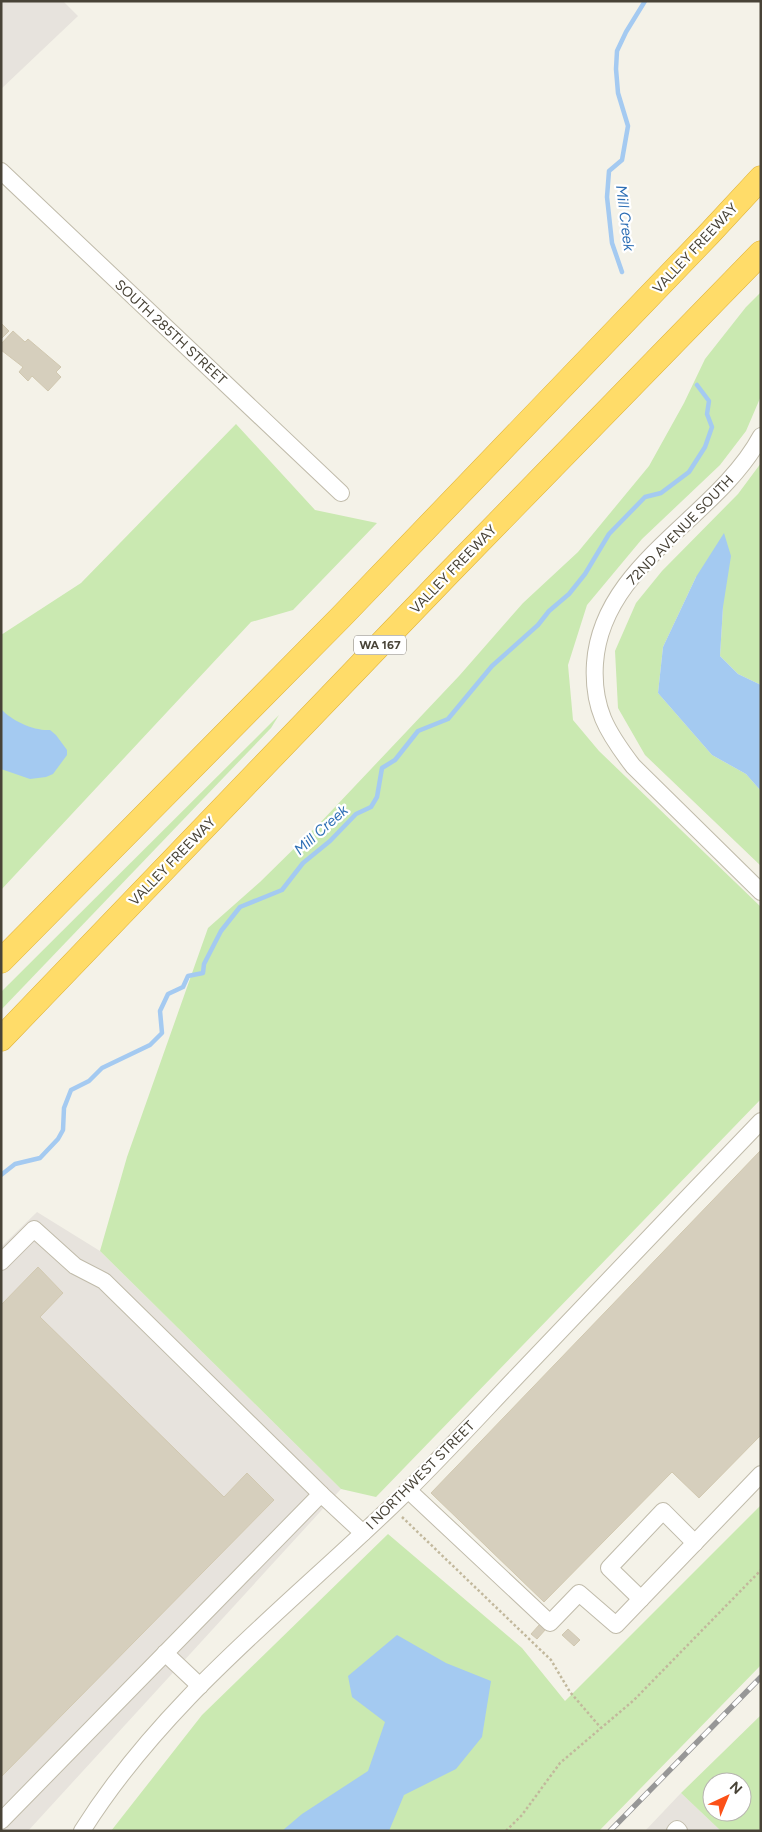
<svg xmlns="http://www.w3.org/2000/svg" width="762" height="1832" font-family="Figtree,sans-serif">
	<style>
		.industrial { fill: #e7e3dd }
		.green { fill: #cae9b1; fill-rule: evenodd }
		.water { fill: #a4caf1 }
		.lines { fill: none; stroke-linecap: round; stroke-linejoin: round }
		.stream { stroke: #a4caf1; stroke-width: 4.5 }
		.building { fill: #d6cfbd; stroke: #d1c8b0 }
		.minor-casing { stroke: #c0bbaa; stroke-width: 18 }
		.highway-casing { stroke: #dfb237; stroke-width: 25 }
		.path { stroke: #c2b89c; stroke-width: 2.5; stroke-dasharray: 2.5 2.5; stroke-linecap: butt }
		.minor { stroke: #fff; stroke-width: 16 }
		.highway { stroke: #ffdc69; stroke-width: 24 }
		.rail-casing { stroke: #979797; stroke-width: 5.5 }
		.rail { stroke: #fff; stroke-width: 4; stroke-dasharray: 11; stroke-linecap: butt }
		.labels { text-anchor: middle; stroke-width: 4.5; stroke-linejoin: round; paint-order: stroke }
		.shield { fill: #fff; stroke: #7f7b73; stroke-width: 1 }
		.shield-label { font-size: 12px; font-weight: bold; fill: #484337 }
		.street-label { font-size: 14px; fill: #484337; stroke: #fff }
		.water-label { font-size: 15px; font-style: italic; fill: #2e6fb5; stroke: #fff }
	</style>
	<rect width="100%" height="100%" fill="#f4f2e8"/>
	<g class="industrial">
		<path d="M1,1H63L78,16L1,89Z"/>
		<path d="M37,1212L100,1251L341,1489L28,1831H1V1247Z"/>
		<path d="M681,1793L721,1831H645Z"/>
	</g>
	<g class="green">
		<path d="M761,292V396L746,431L720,465L642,539L587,605L568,665L573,720L599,751L761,907V1099L376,1497L341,1489L100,1251L127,1157L208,928L260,882L319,824L459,676L523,603L578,552L649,466L684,403L705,359L746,307Z"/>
		<path d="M236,424L315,510L377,523L293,610L251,622L1,890V635L81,583Z"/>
		<path d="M761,463V685L738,674L720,656L723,607L696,577L663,647L658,693L712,755L746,774L761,791V866L645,755L618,708L615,651L636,603L662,571L738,494Z"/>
		<path d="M279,715L271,728L1,1010V992Z"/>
		<path d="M761,1505V1665L599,1831H111L202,1715L388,1534L522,1648L565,1701Z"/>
		<path d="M761,1715V1831H721L681,1793ZM712,1782H742V1812H712Z"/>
	</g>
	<g class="water">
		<path d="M724,533L731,556L723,607L720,656L738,674L761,685V791L746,774L712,755L658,693L663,647L696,577Z"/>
		<path d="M1,709C12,721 34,731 50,730L56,735L67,750V755L53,774L46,777L30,779L1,769Z"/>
		<path d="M397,1635L446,1663L491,1681L482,1737L456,1769L404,1795L389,1831H282L302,1814L368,1771L385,1722L352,1697L348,1676Z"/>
	</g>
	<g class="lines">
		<g class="stream">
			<path d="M622,272L612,243L607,197L609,171L622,160L628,126L618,93L616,69L617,51L626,32L645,1"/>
			<path d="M1,1175L15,1164L40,1158L58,1139L63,1130L64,1108L71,1090L89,1081L102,1068L150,1045L162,1033L160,1011L168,994L183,987L188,976L203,973L204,964L221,931L240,907L282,890L303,863L330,841L356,814L371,807L377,797L382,768L395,760L418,731L448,719L492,666L538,625L549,611L569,594L585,574L609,534L645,497L661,493L689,472L705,447L712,427L707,414L709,401L697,385"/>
		</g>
	</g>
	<g class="building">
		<path d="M1,323L9,331L1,339Z"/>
		<path d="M13,331L25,342L28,339L61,367L56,372L61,377L48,391L32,376L28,381L19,372L23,367L1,350V344Z"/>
		<path d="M761,1150V1435L699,1498L672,1472L544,1602L431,1493Z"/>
		<path d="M38,1267L63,1293L40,1317L224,1497L247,1473L274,1500L1,1777V1305Z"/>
		<path d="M540,1624L546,1629L537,1639L531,1634Z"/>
		<path d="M568,1629L580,1640L574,1646L562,1635Z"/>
	</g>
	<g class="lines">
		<g class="minor-casing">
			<g id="minor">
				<path d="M1,171L341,493"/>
				<path d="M761,436C717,518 602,563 595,663C592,708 607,732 633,766L761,892"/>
				<path d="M1,1262L34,1229L75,1266L104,1281L321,1494"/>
				<path d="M408,1490L550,1623L579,1593L616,1625L761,1474"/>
				<path d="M641,1599L609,1568L663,1511L695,1543"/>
				<path d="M165,1653L200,1686"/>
				<path d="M1,1821L321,1494L363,1533"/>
				<path d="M82,1831C164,1700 290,1605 399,1499C441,1458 481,1414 522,1371C601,1288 681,1204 761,1121"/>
				<path d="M675,1831L677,1829L679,1831"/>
			</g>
		</g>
		<g class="highway-casing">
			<g id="highway">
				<path d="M1,961L341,617L709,234L761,178"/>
				<path d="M1,1039L447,575L761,253"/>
			</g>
		</g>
		<g class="path">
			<path d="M402,1517L551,1660L570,1692L601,1728"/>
			<path d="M506,1831L522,1815L560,1763L634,1700L761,1570"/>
		</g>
		<use href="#minor" class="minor"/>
		<use href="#highway" class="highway"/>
		<g class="rail-casing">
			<path id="rail" d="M610,1831L761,1677"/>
		</g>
		<use href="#rail" class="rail"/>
	</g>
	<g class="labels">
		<rect class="shield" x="354" y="635.5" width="52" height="19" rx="4"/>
		<g class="shield-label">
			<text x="380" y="649">WA 167</text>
		</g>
		<g class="street-label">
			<text transform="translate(695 248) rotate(-47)" y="5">VALLEY FREEWAY</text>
			<text transform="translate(171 332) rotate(43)" y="5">SOUTH 285TH STREET</text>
			<text transform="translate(680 530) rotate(-46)" y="5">72ND AVENUE SOUTH</text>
			<text transform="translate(453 569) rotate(-46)" y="5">VALLEY FREEWAY</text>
			<text transform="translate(172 861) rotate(-46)" y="5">VALLEY FREEWAY</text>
			<text transform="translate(420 1475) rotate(-45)" y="5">I NORTHWEST STREET</text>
		</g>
		<g class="water-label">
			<text transform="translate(625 218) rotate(83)" y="5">Mill Creek</text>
			<text transform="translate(321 830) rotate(-42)" y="5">Mill Creek</text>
		</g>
	</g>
	<rect width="762" height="1832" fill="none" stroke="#484337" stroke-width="5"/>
	<g transform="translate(727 1797) rotate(44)"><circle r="24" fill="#ffffff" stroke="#b6b4af"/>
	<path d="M0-4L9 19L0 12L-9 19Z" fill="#fc5118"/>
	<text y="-8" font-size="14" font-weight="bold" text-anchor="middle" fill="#484337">N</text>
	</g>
</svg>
